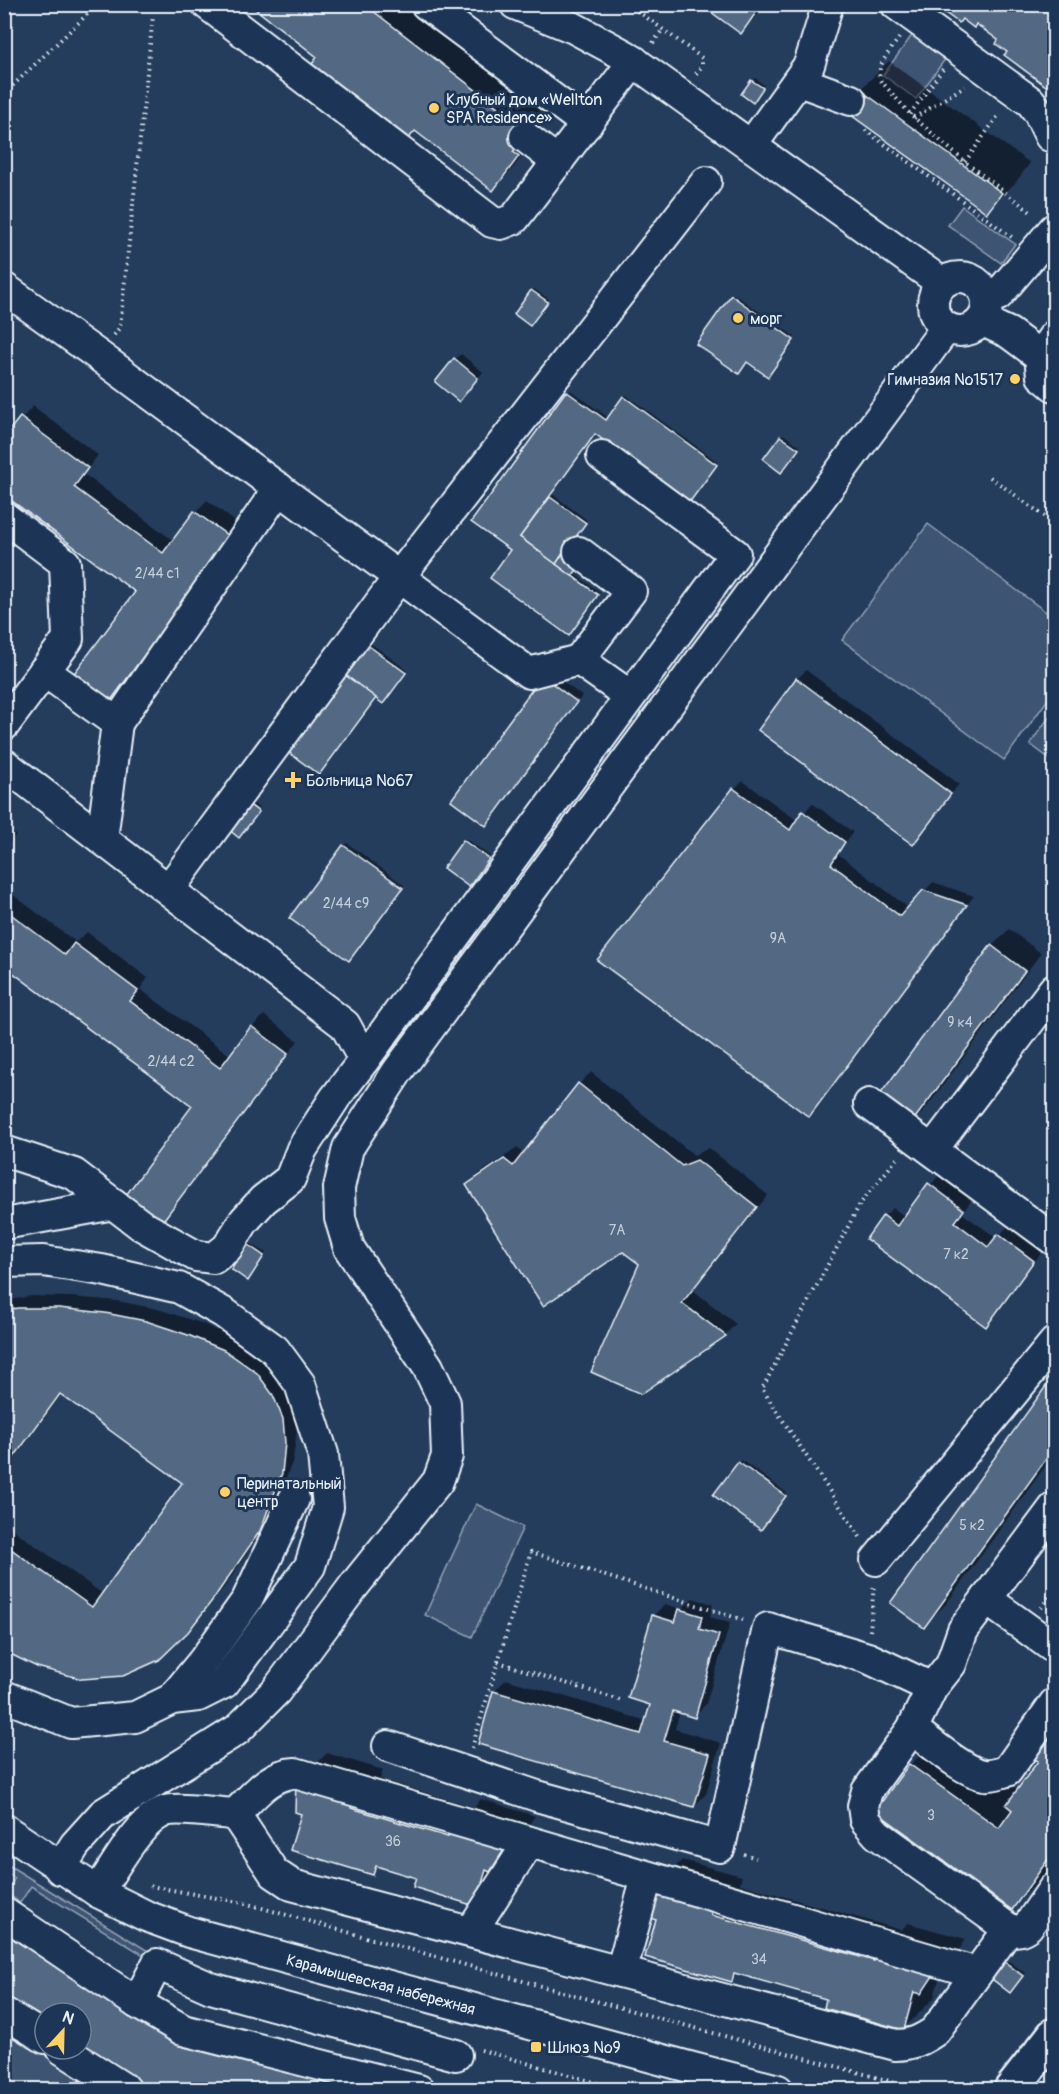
<svg xmlns="http://www.w3.org/2000/svg" width="1059" height="2094" font-family="Pangolin,sans-serif">
	<style>
		.green { fill: #3e5472; stroke: #93a2b5; stroke-width: 1.5 }
		.shadow { fill: #0007 }
		.building { fill: #536782; stroke: #e8f1f8; stroke-width: 1.5 }
		.lines { fill: none; stroke-linecap: round; stroke-linejoin: round }
		.minor-casing { stroke: #e8f1f8; stroke-width: 34 }
		.major-casing { stroke: #e8f1f8; stroke-width: 38 }
		.path { stroke: #e8f1f8; stroke-width: 4; stroke-dasharray: 1.5 4.5; stroke-linecap: butt }
		.minor { stroke: #1d3557; stroke-width: 30 }
		.major { stroke: #1d3557; stroke-width: 33 }
		.poi-dot { fill: #ffd166; stroke: #1d3557; stroke-width: 2 }
		.labels { text-anchor: middle; stroke-width: 6; stroke-linejoin: round; paint-order: stroke }
		.number-label { font-size: 14px; fill: #c3ceda }
		.poi-label { font-size: 16px; fill: #e8f1f8; stroke: #1d3557; text-anchor: start }
		.street-label { font-size: 16px; fill: #e8f1f8; stroke: #1d3557 }
	</style>
	<rect width="100%" height="100%" fill="#253d5d"/>
	<filter id="ink" filterUnits="userSpaceOnUse"><feTurbulence type="fractalNoise" baseFrequency=".0167" numOctaves="2"/><feDisplacementMap in="SourceGraphic" scale="12" xChannelSelector="R" yChannelSelector="G"/><feConvolveMatrix kernelMatrix="1 2 1 2 8 2 1 2 1" color-interpolation-filters="sRGB"/></filter>
	<g filter="url(#ink)">
		<g class="green">
			<path d="M913,34L946,58L916,99L883,75Z"/>
			<path d="M962,206L1015,244L1001,263L948,225Z"/>
			<path d="M928,524L1054,618V691L1004,760L842,640Z"/>
			<path d="M1054,710V762L1030,744Z"/>
			<path d="M476,1504L523,1527L472,1637L425,1615Z"/>
			<path d="M5,1863L153,1954L150,1959L31,1886L20,1903L6,1892L15,1878L5,1872Z"/>
			<path d="M7,2031L82,2076L73,2089H5L4,2035Z"/>
		</g>
		<g class="shadow">
			<path d="M251,4H403L545,113L529,134L535,139L510,172L493,189Z"/>
			<path d="M702,4H768L741,32Z"/>
			<path d="M936,4H1054V85L1009,52L1000,40L977,23Z"/>
			<path d="M889,61L1030,163L1016,182L987,211L860,90Z"/>
			<path d="M755,78L764,85L755,98L743,94Z"/>
			<path d="M534,289L549,299L533,321L532,291Z"/>
			<path d="M734,294L795,337L770,373L732,296Z"/>
			<path d="M461,354L483,372L465,394L455,359Z"/>
			<path d="M570,390L609,418L626,395L718,462L691,498L595,433L551,493L587,520L564,550L573,573L600,592L571,631L513,550Z"/>
			<path d="M33,406L98,455L84,474L174,541L196,512L207,500L241,526L117,693L105,705L137,591L4,493V417L16,425Z"/>
			<path d="M783,434L800,446L784,469L781,437Z"/>
			<path d="M366,640L407,670L383,702Z"/>
			<path d="M806,670L959,784L922,834L913,843L797,679Z"/>
			<path d="M549,671L582,696L492,818Z"/>
			<path d="M743,781L798,821L812,803L853,832L838,854L909,908L933,882L974,896L818,1106L809,1115L734,789Z"/>
			<path d="M247,798L260,809L242,833Z"/>
			<path d="M4,827L16,835L4,850Z"/>
			<path d="M466,839L490,856L471,883L464,841Z"/>
			<path d="M347,843L404,885L351,957L291,917Z"/>
			<path d="M4,888L76,942L87,932L148,978L140,989L231,1056L252,1027L264,1015L298,1041L173,1208L162,1220L194,1105L4,964Z"/>
			<path d="M1009,929L1041,953L924,1111L907,1127L992,946Z"/>
			<path d="M591,1072L694,1155L709,1148L768,1195L693,1290L736,1324L725,1335L641,1393V1264L623,1250L468,1185L480,1173L517,1148L524,1154L579,1084Z"/>
			<path d="M938,1176L972,1200L962,1213L997,1238L1008,1226L1042,1252L995,1316L986,1325L884,1216L893,1208L906,1217Z"/>
			<path d="M250,1243L266,1253L250,1276L248,1245Z"/>
			<path d="M31,1296L72,1297L118,1301L158,1309L201,1323L236,1339L269,1362L285,1383L294,1406L297,1430L293,1460L271,1517L226,1585L199,1618L158,1658L4,1649V1523L103,1594L184,1482L62,1394L4,1473V1301Z"/>
			<path d="M1054,1377V1454L947,1603L924,1626L892,1603Z"/>
			<path d="M741,1460L787,1493L764,1526L715,1495Z"/>
			<path d="M692,1598L713,1604L710,1617L730,1623L706,1704L694,1716L680,1712L675,1729L721,1743L706,1794L694,1806L479,1743L495,1691L506,1679L647,1721L652,1704L653,1616L665,1604L682,1609Z"/>
			<path d="M1054,1721V1860L1042,1878L1012,1908L877,1811L910,1765L941,1734L1019,1790L1040,1761Z"/>
			<path d="M327,1753L383,1770L380,1779L474,1807L481,1799L535,1816L474,1904L418,1877L380,1866L373,1873L303,1813L298,1782Z"/>
			<path d="M682,1860L742,1876L740,1884L877,1923L901,1930L908,1923L966,1939L951,1962L941,1972L934,1998L903,2029L828,1998L738,1973L731,1980L658,1919L652,1890Z"/>
			<path d="M4,1929L180,2043L368,2090H147L81,2013H45L4,1999Z"/>
			<path d="M1009,1961L1025,1973L1012,1988L994,1978Z"/>
		</g>
		<g class="building">
			<path d="M249,4H364L529,131L513,152L519,156L493,191L415,131L409,138L312,64L317,57Z"/>
			<path d="M700,4H762L741,34Z"/>
			<path d="M933,4H1042L1054,13V86L1053,85L1050,89L1004,55L1007,52L996,44L998,40L976,24L974,28L962,19L959,23Z"/>
			<path d="M751,80L763,88L753,103L741,94Z"/>
			<path d="M859,89L1002,193L987,213L844,110Z"/>
			<path d="M531,290L548,302L530,326L514,314Z"/>
			<path d="M731,295L794,340L768,377L747,362L739,374L696,344Z"/>
			<path d="M454,358L478,378L459,402L435,382Z"/>
			<path d="M566,391L606,420L623,396L717,465L689,503L595,434L520,537L598,595L569,636L490,578L510,550L471,522Z"/>
			<path d="M20,417L88,468L74,487L163,553L194,511L231,538L106,707L69,680L135,592L4,495V437Z"/>
			<path d="M780,436L799,449L781,473L763,459Z"/>
			<path d="M550,497L586,523L556,564L520,537Z"/>
			<path d="M563,553L580,566L572,576L556,564Z"/>
			<path d="M362,641L406,673L383,704L340,671Z"/>
			<path d="M340,671L376,698L319,775L283,748Z"/>
			<path d="M542,676L577,702L486,826L451,800Z"/>
			<path d="M796,678L951,794L913,845L758,730Z"/>
			<path d="M733,788L790,830L802,811L845,842L831,864L900,916L923,890L967,905L809,1117L597,960Z"/>
			<path d="M243,800L259,812L239,838L223,825Z"/>
			<path d="M463,840L489,859L469,887L443,868Z"/>
			<path d="M343,845L403,888L349,961L289,918Z"/>
			<path d="M4,909L65,955L74,943L138,991L130,1001L220,1068L251,1026L288,1054L162,1222L126,1195L192,1106L4,966Z"/>
			<path d="M991,945L1025,971L907,1129L873,1104Z"/>
			<path d="M578,1083L682,1166L697,1160L757,1207L682,1303L726,1336L641,1394L591,1372L639,1264L623,1252L543,1306L466,1185L504,1159L513,1166Z"/>
			<path d="M928,1183L964,1210L955,1222L988,1247L998,1234L1034,1261L986,1327L866,1239L883,1215L897,1226Z"/>
			<path d="M247,1244L264,1256L248,1281L231,1269Z"/>
			<path d="M18,1308H59L105,1313L146,1321L188,1335L224,1350L257,1373L273,1395L283,1419L285,1443L282,1473L260,1531L214,1598L188,1632L159,1660L123,1676L82,1679L37,1667L4,1651V1544L92,1607L182,1483L60,1394L4,1471V1310Z"/>
			<path d="M1054,1375V1448L924,1628L890,1603Z"/>
			<path d="M738,1462L786,1496L761,1530L713,1495Z"/>
			<path d="M679,1609L702,1616L699,1629L719,1635L695,1718L673,1711L664,1741L710,1754L694,1807L478,1744L493,1691L641,1734L650,1705L628,1698L652,1615L675,1622Z"/>
			<path d="M1054,1718V1851L1012,1910L875,1811L909,1764L999,1828L1012,1810L1006,1805L1038,1761L1028,1755Z"/>
			<path d="M296,1781L354,1799L351,1808L448,1837L451,1828L507,1845L490,1872L486,1870L475,1906L413,1887L416,1878L376,1866L373,1875L290,1850L301,1814L295,1812Z"/>
			<path d="M651,1889L713,1906L711,1915L847,1953L874,1961L876,1953L937,1970L921,1994L914,1992L904,2030L824,2008L826,1999L734,1973L732,1982L645,1957L656,1920L651,1918Z"/>
			<path d="M4,1933L177,2045L357,2090H145L81,2049V2013H45V2026L4,2000Z"/>
			<path d="M1005,1962L1023,1976L1010,1993L992,1979Z"/>
			<path d="M82,2076L104,2090H73Z"/>
		</g>
		<g class="lines">
			<g class="minor-casing">
				<g id="minor">
					<path d="M207,4L492,222L501,224L514,219L634,61"/>
					<path d="M426,4L587,124"/>
					<path d="M515,4L574,28L626,56L942,283"/>
					<path d="M896,4L1031,102L1039,113L1050,136"/>
					<path d="M799,81L851,100"/>
					<path d="M525,137L558,162"/>
					<path d="M751,146L809,65L828,4"/>
					<circle cx="960" cy="304" r="27"/>
					<path d="M4,288L99,356L529,673L579,660L630,696"/>
					<path d="M987,295H998L1054,229"/>
					<path d="M983,321L1009,333L1040,356"/>
					<path d="M1054,336L1040,356L1042,376L1054,386"/>
					<path d="M4,517L65,563L68,639L4,725"/>
					<path d="M579,552L631,591L579,660"/>
					<path d="M44,671L117,723L102,839"/>
					<path d="M117,723L279,488"/>
					<path d="M4,764L345,1025L364,1060L335,1098L302,1149L290,1179L263,1200L244,1221L227,1248L214,1258L196,1256L141,1225L74,1174L4,1151"/>
					<path d="M169,889L399,577L706,182"/>
					<path d="M364,1060L735,554L602,456"/>
					<path d="M869,1104L1054,1240"/>
					<path d="M932,1150L1054,989"/>
					<path d="M4,1224L114,1204"/>
					<path d="M4,1262L43,1261L102,1270L179,1288L224,1313L275,1350L300,1384L323,1454L328,1507L310,1566L224,1683L198,1696L172,1699L135,1717L71,1723L4,1696"/>
					<path d="M1054,1508L963,1630L951,1664L932,1688L912,1729L867,1791L863,1806L865,1820L877,1834L1009,1929C1017,1932 1021,1931 1028,1926L1054,1888"/>
					<path d="M876,1560L1054,1343"/>
					<path d="M986,1599L1054,1648"/>
					<path d="M172,1699L204,1660L247,1600L294,1499"/>
					<path d="M912,1729C929,1741 964,1772 984,1775C992,1776 999,1773 1007,1771L1054,1704"/>
					<path d="M388,1746L537,1796L720,1847L768,1628L868,1658L932,1688"/>
					<path d="M235,1814L274,1873L292,1885L896,2045C912,2045 922,2040 935,2031L1009,1929"/>
					<path d="M4,1829L98,1892L146,1916L189,1932L689,2067L778,2090"/>
					<path d="M60,1869L75,1845L103,1814L237,1730L276,1691L353,1587L438,1481L447,1456L445,1403L428,1367L349,1248L340,1218L339,1188L348,1148L397,1072L946,328"/>
					<path d="M98,1892C113,1870 142,1814 170,1810C186,1808 218,1813 235,1814C253,1797 269,1774 295,1773L977,1973"/>
					<path d="M4,1913L137,2003L183,2030L419,2090"/>
					<path d="M471,1932L529,1842"/>
					<path d="M621,1972L647,1877"/>
					<path d="M137,2003L157,1964L211,1988L456,2055"/>
					<path d="M4,2013L45,2038"/>
					<path d="M62,2049L126,2090"/>
				</g>
			</g>
			<g class="major-casing">
				<path id="major" d="M1011,2090L1054,2035"/>
			</g>
			<g class="path">
				<path d="M628,4L702,58V66L695,75"/>
				<path d="M899,38C891,50 874,67 881,81L910,114L965,162L1032,213"/>
				<path d="M653,43L663,29"/>
				<path d="M4,94L96,6L101,4"/>
				<path d="M910,114L943,69"/>
				<path d="M914,118L965,86"/>
				<path d="M865,130L1013,238"/>
				<path d="M965,162L1000,113"/>
				<path d="M114,335L120,327L153,16"/>
				<path d="M990,477L1054,523"/>
				<path d="M860,1537L762,1389L860,1204L899,1156"/>
				<path d="M1041,1608L1054,1589"/>
				<path d="M870,1631L874,1584"/>
				<path d="M498,1662L620,1700"/>
				<path d="M472,1748L531,1552L743,1620"/>
				<path d="M744,1854L756,1858"/>
				<path d="M150,1886L244,1903L537,1985L923,2090"/>
				<path d="M1046,2008L1054,1998"/>
				<path d="M481,2050L622,2090"/>
			</g>
			<use href="#minor" class="minor"/>
			<use href="#major" class="major"/>
		</g>
	</g>
	<g class="poi-dot">
		<circle cx="434" cy="108" r="6"/>
		<circle cx="738" cy="318" r="6"/>
		<circle cx="1015" cy="379" r="6"/>
		<path d="M290 771h6v6h6v6h-6v6h-6v-6h-6v-6h6z"/>
		<circle cx="225" cy="1492" r="6"/>
		<rect x="530" y="2041" width="12" height="12" rx="3"/>
	</g>
	<g class="labels">
		<g class="number-label">
			<text x="157" y="578">2/44 с1</text>
			<text x="346" y="908">2/44 с9</text>
			<text x="778" y="943">9А</text>
			<text x="960" y="1027">9 к4</text>
			<text x="171" y="1066">2/44 с2</text>
			<text x="617" y="1235">7А</text>
			<text x="956" y="1259">7 к2</text>
			<text x="972" y="1530">5 к2</text>
			<text x="931" y="1820">3</text>
			<text x="393" y="1846">36</text>
			<text x="759" y="1964">34</text>
		</g>
		<g class="poi-label">
			<text x="446" y="105">Клубный дом «Wellton<tspan x="446" dy="18">SPA Residence»</tspan></text>
			<text x="750" y="324">морг</text>
			<text x="1003" y="385" text-anchor="end">Гимназия №1517</text>
			<text x="306" y="786">Больница №67</text>
			<text x="237" y="1489">Перинатальный<tspan x="237" dy="18">центр</tspan></text>
			<text x="548" y="2053">Шлюз №9</text>
		</g>
		<g class="street-label">
			<text transform="translate(381 1984) rotate(15)" y="6">Карамышевская набережная</text>
		</g>
	</g>
	<rect width="1059" height="2094" fill="none" stroke="#1d3557" stroke-width="24"/>
	<rect x="12" y="12" width="1035" height="2070" fill="none" stroke="#e8f1f8" stroke-width="2" filter="url(#ink)"/>
	<g transform="translate(63 2031) rotate(22)"><circle r="28" fill="#1d3557" stroke="#6e8097" stroke-width="1.5"/>
	<path d="M0-4.5L10 22L0 15L-10 22Z" fill="#ffd166"/>
	<text y="-9" font-size="16" font-weight="bold" text-anchor="middle" fill="#e8f1f8">N</text>
	</g>
</svg>
